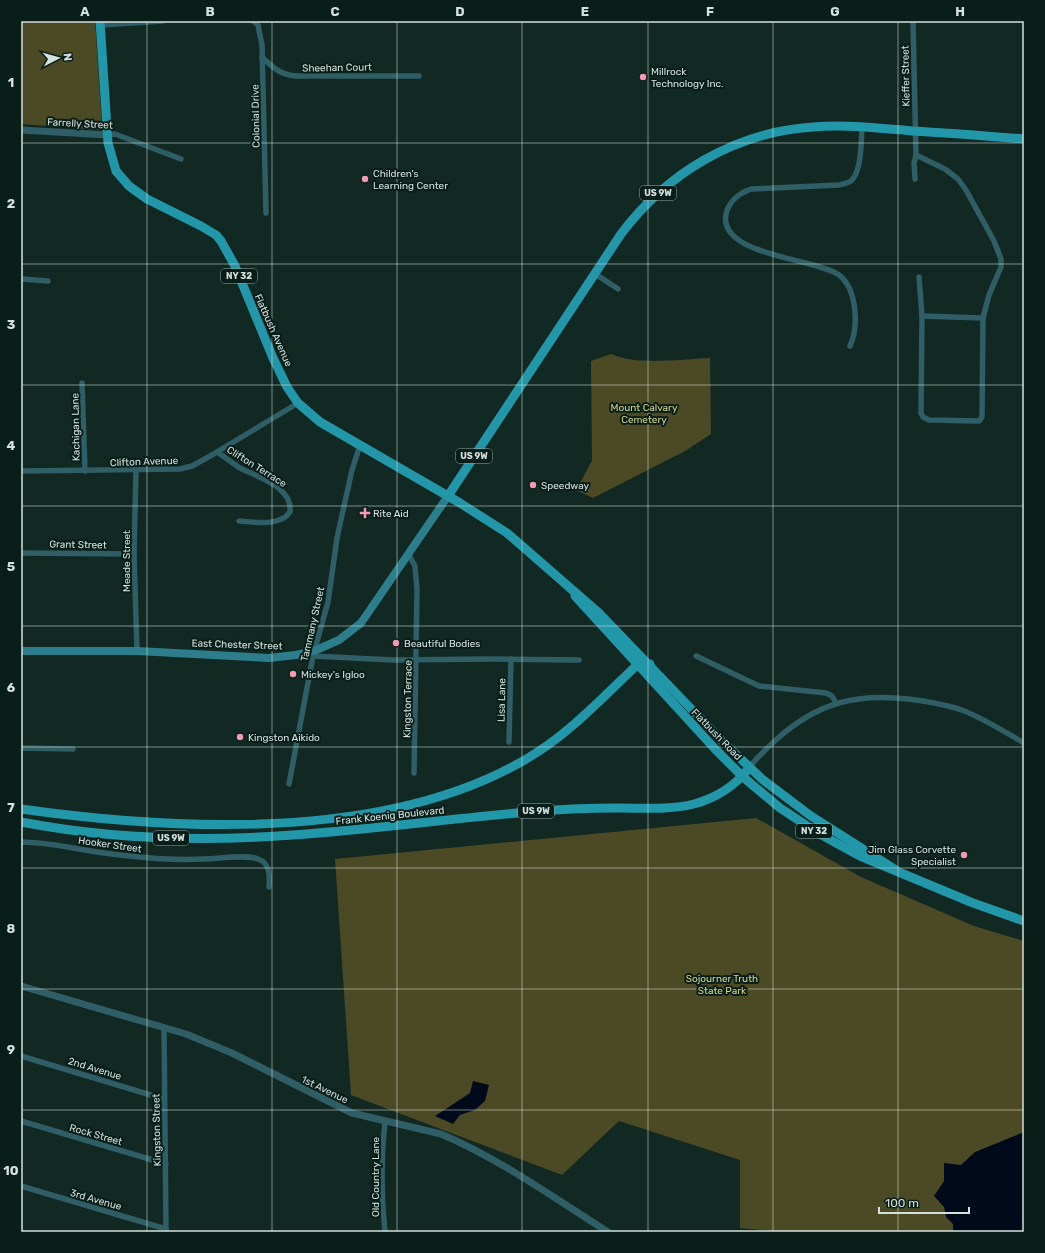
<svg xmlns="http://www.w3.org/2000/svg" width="1045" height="1253" font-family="Rubik,sans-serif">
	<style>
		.green { fill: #4c4a25 }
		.water { fill: #000a1b }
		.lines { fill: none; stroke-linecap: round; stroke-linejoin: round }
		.minor { stroke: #2f5e66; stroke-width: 5.5 }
		.tertiary { stroke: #2f5e66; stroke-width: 7 }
		.secondary { stroke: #2c7e8c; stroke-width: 8 }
		.primary { stroke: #2297a9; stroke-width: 9 }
		.grid { fill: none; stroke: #d4e1dd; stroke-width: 1; stroke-opacity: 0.55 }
		.poi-dot { fill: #f19ab1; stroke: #091e19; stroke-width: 1.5 }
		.labels { text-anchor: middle; stroke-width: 4; stroke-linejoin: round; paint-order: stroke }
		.shield { fill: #091e19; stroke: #97a6a2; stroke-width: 1 }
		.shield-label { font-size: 9px; font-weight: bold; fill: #d4e1dd }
		.street-label { font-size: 10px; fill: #d4e1dd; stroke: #091e19 }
		.poi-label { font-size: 10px; fill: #d4e1dd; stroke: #091e19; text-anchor: start }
		.park-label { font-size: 10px; fill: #d6d490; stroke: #091e19 }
		.neatline { fill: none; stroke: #d4e1dd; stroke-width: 1.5 }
		.grid-label { font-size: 13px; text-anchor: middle; font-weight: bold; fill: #d4e1dd }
	</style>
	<rect width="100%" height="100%" fill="#122823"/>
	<g class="green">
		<path d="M21,21H95L102,128L99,130L21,124Z"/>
		<path d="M611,354C638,366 681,359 710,358L711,434L685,451L593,498L576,490L592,461L591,361Z"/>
		<path d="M756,818L861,877L974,926L1024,941V1232H782L740,1228V1160L619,1121L562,1175L351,1095L335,859Z"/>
	</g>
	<g class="water">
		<path d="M473,1081L489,1085L485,1101L475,1110L460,1115L453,1124L435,1116L470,1093Z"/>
		<path d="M1024,1132V1232H953V1224L946,1217L944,1207L934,1196L944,1181V1163L961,1165L975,1152Z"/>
	</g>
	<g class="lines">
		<g class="minor">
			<path d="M253,21L258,25L262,45L266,213"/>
			<path d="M913,21L916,155L914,163L915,179"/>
			<path d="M101,25L163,21"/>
			<path d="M262,57C273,68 280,74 295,76H419"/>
			<path d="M108,135L115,134L181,159"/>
			<path d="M916,155L945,169L958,179L966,190L994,241L1001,259V267L989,295L983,318L982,417L979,421L929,420L923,417L921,413L922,316L919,277"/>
			<path d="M594,273L618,289"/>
			<path d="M21,279L48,281"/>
			<path d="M922,316L983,318"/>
			<path d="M850,346C859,326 857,289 839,275C815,258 718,256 726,214C729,201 740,193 751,189L839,185C843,184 848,183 851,181C862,171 861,141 862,127"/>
			<path d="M82,383L85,471"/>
			<path d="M217,452C225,457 232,463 240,468C258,477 293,487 290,512C280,527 255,522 239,521"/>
			<path d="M21,471L180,469L192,466L212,455L298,403"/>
			<path d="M136,471L134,554L137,651"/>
			<path d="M21,553L134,554"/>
			<path d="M409,555L415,566L417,590L414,773"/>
			<path d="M313,656L393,660L492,659L579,660"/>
			<path d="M696,656L759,686L826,693L832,696L836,703"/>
			<path d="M509,742L511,659"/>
			<path d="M21,748L73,749"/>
			<path d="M749,768C757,757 767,748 777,739C817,703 856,693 908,699C926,701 942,704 959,709C982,717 1003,731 1024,743"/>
			<path d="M289,784L313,656L328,602L337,538L352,470L360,445"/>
			<path d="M21,842C47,842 71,848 97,852C132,857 168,861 203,859C218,859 245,854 258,859C270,863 270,876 269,887"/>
			<path d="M164,1027L166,1232"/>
			<path d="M21,1056L164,1099"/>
			<path d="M21,1121L166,1164"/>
			<path d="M21,1186L166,1229"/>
			<path d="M385,1232C381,1195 381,1158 385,1121"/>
		</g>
		<g class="tertiary">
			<path d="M21,130L108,135"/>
			<path d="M21,986L186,1034L232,1053L352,1113L441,1134C500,1159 554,1198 608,1232"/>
		</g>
		<path class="secondary" d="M21,651H137L269,658L296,655L314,651L339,640L361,623L448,496"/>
		<g class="primary">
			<path d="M100,21L108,143L116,171L129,186L147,199L201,226L216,235L221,241L235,266L273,358L287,387L298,403L320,422L460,503L507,533L600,614L723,742L762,779L811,816L896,870"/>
			<path d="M448,496L621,234C667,173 735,132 813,127C846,124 879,128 912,131C950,133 987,136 1024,139"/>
			<path d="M575,596L716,750L743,777L780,808L818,833L860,856L973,903L1024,921"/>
			<path d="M21,809C178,831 387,842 528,758C569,734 602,698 637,665L641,663L650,664"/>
			<path d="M21,822C99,837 180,841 259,837C350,833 440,819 530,812C560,809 590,808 620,808C645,808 670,810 694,804C716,798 736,785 749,768"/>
		</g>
	</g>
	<path class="grid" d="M147,21V1232M272,21V1232M397,21V1232M522,21V1232M648,21V1232M773,21V1232M898,21V1232M21,143H1024M21,264H1024M21,385H1024M21,506H1024M21,626H1024M21,747H1024M21,868H1024M21,989H1024M21,1110H1024"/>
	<g class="poi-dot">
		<circle cx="643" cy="77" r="4"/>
		<circle cx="365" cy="179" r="4"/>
		<circle cx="533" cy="485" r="4"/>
		<path d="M363 507h4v4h4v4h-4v4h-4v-4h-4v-4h4z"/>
		<circle cx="396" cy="643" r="4"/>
		<circle cx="293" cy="674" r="4"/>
		<circle cx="240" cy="737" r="4"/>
		<circle cx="964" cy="855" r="4"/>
	</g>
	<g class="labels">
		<g class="shield">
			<rect x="640" y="186" width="36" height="14" rx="3"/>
			<rect x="221" y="269" width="36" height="14" rx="3"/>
			<rect x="456" y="449" width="36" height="14" rx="3"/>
			<rect x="518" y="804" width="36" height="14" rx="3"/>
			<rect x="796" y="824" width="36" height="14" rx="3"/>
			<rect x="153" y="831" width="36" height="14" rx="3"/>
		</g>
		<g class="shield-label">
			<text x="658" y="196">US 9W</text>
			<text x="239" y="279">NY 32</text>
			<text x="474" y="459">US 9W</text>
			<text x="536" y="814">US 9W</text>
			<text x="814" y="834">NY 32</text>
			<text x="171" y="841">US 9W</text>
		</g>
		<g class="street-label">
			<text transform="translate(337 67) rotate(-1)" y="4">Sheehan Court</text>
			<text transform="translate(905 76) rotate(-91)" y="4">Kieffer Street</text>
			<text transform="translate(255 116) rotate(-91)" y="4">Colonial Drive</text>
			<text transform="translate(80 123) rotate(3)" y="4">Farrelly Street</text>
			<text transform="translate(274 330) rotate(66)" y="4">Flatbush Avenue</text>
			<text transform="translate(75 427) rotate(-91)" y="4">Kachigan Lane</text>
			<text transform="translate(144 461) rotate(-2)" y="4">Clifton Avenue</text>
			<text transform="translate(257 466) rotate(32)" y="4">Clifton Terrace</text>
			<text transform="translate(78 544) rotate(1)" y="4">Grant Street</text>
			<text transform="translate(126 561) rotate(-90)" y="4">Meade Street</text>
			<text transform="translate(312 624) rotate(-77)" y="4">Tammany Street</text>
			<text transform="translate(237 644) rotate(2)" y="4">East Chester Street</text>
			<text transform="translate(407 699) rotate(-89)" y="4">Kingston Terrace</text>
			<text transform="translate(501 700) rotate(-89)" y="4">Lisa Lane</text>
			<text transform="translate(717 734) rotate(46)" y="4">Flatbush Road</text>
			<text transform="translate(390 815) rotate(-6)" y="4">Frank Koenig Boulevard</text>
			<text transform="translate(110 844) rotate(8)" y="4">Hooker Street</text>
			<text transform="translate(95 1068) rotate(17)" y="4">2nd Avenue</text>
			<text transform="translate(325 1089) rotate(26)" y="4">1st Avenue</text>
			<text transform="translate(156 1130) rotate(-91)" y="4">Kingston Street</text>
			<text transform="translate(96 1134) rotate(16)" y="4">Rock Street</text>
			<text transform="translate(375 1177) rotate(-90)" y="4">Old Country Lane</text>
			<text transform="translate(96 1199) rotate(16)" y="4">3rd Avenue</text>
		</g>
		<g class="poi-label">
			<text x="651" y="75">Millrock<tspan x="651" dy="12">Technology Inc.</tspan></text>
			<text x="373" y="177">Children's<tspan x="373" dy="12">Learning Center</tspan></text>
			<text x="541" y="489">Speedway</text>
			<text x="373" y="517">Rite Aid</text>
			<text x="404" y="647">Beautiful Bodies</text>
			<text x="301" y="678">Mickey's Igloo</text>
			<text x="248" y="741">Kingston Aikido</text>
			<text x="956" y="853" text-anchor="end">Jim Glass Corvette<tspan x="956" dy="12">Specialist</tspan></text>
		</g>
		<g class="park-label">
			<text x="644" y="411">Mount Calvary<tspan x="644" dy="12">Cemetery</tspan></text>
			<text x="722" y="982">Sojourner Truth<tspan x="722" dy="12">State Park</tspan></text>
		</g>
	</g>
	<rect width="1045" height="1253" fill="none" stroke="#091e19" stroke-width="44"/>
	<g transform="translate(58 58) rotate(84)" stroke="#091e19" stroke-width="3" paint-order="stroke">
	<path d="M0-3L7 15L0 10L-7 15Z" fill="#d4e1dd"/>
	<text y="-6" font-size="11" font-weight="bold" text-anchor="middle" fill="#d4e1dd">N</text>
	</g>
	<path d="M879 1207v6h90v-6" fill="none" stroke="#d4e1dd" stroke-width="2"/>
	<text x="885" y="1207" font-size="12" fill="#d4e1dd" stroke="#091e19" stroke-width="3" paint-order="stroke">100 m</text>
	<rect x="22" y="22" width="1001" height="1209" class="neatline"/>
	<g class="grid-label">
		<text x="85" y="16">A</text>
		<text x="210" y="16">B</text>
		<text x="335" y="16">C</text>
		<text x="460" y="16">D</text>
		<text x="585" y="16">E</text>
		<text x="710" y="16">F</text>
		<text x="835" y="16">G</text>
		<text x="960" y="16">H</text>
		<text x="11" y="87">1</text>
		<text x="11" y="208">2</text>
		<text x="11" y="329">3</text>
		<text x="11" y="450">4</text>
		<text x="11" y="571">5</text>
		<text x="11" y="692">6</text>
		<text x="11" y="812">7</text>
		<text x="11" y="933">8</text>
		<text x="11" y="1054">9</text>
		<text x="11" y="1175">10</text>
	</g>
</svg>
